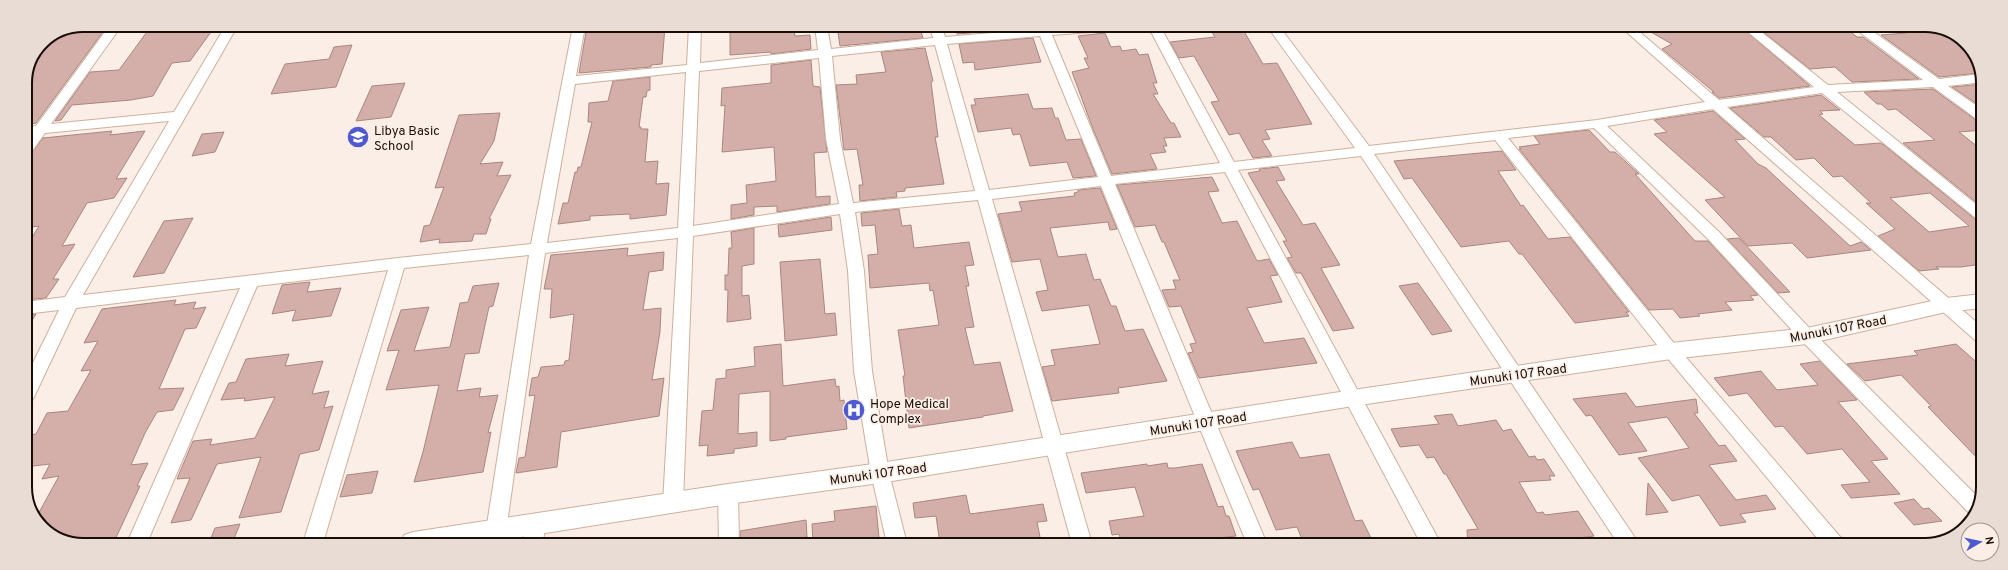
<svg xmlns="http://www.w3.org/2000/svg" width="2008" height="570" font-family="Overpass,sans-serif">
	<style>
		.building { fill: #d4aea9; stroke: #aa8681; fill-rule: evenodd }
		.lines { fill: none; stroke-linecap: round; stroke-linejoin: round }
		.minor-casing { stroke: #ceb09b; stroke-width: 2 }
		.tertiary-casing { stroke: #ceb09b; stroke-width: 2 }
		.minor { fill: #fff; fill-rule: evenodd }
		.tertiary { fill: #fff; fill-rule: evenodd }
		.labels { text-anchor: middle; stroke-width: 3.5; stroke-linejoin: round; paint-order: stroke }
		.poi-label { font-size: 13px; fill: #180e07; stroke: #fbeee6; text-anchor: start }
		.street-label { font-size: 13px; fill: #180e07; stroke: #fbeee6 }
		.rim { fill: none; stroke: #180e07; stroke-width: 2 }
	</style>
	<rect width="100%" height="100%" fill="#fbeee6"/>
	<g class="building">
		<path d="M108,25L36,123L25,125V82L33,64L54,37L75,28Z"/>
		<path d="M152,25H216L190,61L172,63L153,96L131,100L72,105L61,120L55,121L90,72L119,70Z"/>
		<path d="M587,26H665L662,64L651,65V67L579,73Z"/>
		<path d="M730,26H787V31H794L795,36L810,35L811,49L771,54V52L730,55Z"/>
		<path d="M837,26H901L903,31L921,32L923,38L840,46Z"/>
		<path d="M972,26H1029L1030,28L957,34L956,29Z"/>
		<path d="M1208,26H1241L1263,64L1277,63L1312,124L1265,130L1270,139L1262,140L1272,156L1253,158L1239,133L1229,135L1211,102L1219,101L1194,56L1179,58L1170,42L1215,37Z"/>
		<path d="M1642,27H1741L1810,86L1719,98L1712,92H1714L1662,49L1672,44Z"/>
		<path d="M1757,27H1844L1857,37H1863L1919,79L1852,82L1835,67L1810,69Z"/>
		<path d="M1898,27H1940L1970,47L1980,73L1939,77L1881,35L1906,33Z"/>
		<path d="M1105,33L1111,47L1120,46L1122,51L1136,49L1139,55L1148,54L1157,83H1153L1158,94H1153L1171,123H1174L1181,137L1164,138L1167,146H1163L1166,152L1150,154L1157,169L1112,174L1093,129L1072,72L1089,68L1084,58H1088L1078,36Z"/>
		<path d="M1033,38L1041,62L975,70L974,62L963,63L959,44Z"/>
		<path d="M352,45L336,87L271,94L285,64L329,59L334,47Z"/>
		<path d="M925,48L933,81L931,82L938,137H935L944,184L905,188V191L896,192L897,197L860,201L859,185H863L857,149L844,150L836,85L857,84L856,75L886,72L881,52Z"/>
		<path d="M811,60L813,86L820,87L827,152L814,153L816,197L830,196V204L777,212V206L754,207V215L731,219V205L747,203L746,185L776,181L774,147L722,152L725,105L721,106L722,88L771,83V65Z"/>
		<path d="M650,77V90L647,91L646,97H643L639,127H641V129H648L645,162L658,161L656,184L669,183L666,215L630,219V214L590,216V220L558,224L563,203H568L575,172H577L578,167H581L592,122H588L589,103L608,101L613,81Z"/>
		<path d="M405,83L391,117L356,121L372,86Z"/>
		<path d="M1983,84V108L1952,87Z"/>
		<path d="M1933,89L1977,121L1983,122V130L1959,132L1983,151L1982,207L1903,143L1935,140L1896,109L1888,110L1881,104H1877L1864,92Z"/>
		<path d="M1028,94L1033,109L1052,108L1055,118H1058L1066,140L1081,139L1096,176L1073,178L1067,162L1030,166L1020,134L1013,135L1011,128L978,132L971,105H976L974,99Z"/>
		<path d="M1821,95L1840,110L1820,111L1823,114L1819,115L1855,145L1880,143L1884,145L1976,220L1982,222V264L1961,267H1936L1939,269L1919,271L1878,236L1895,229L1866,203H1871L1842,176L1833,177L1814,158L1796,160L1771,137H1764L1730,108ZM1930,193L1969,226L1929,232L1890,198Z"/>
		<path d="M1713,111L1745,139L1735,140L1758,164L1766,168L1850,246L1861,242L1871,250L1807,258L1792,243L1748,246L1705,200L1725,197L1654,134L1667,132L1654,120Z"/>
		<path d="M500,113L494,141L480,164L503,162L497,176L511,175L489,219H491L486,234H474L472,241L439,243L440,239L420,242L424,226L430,225L444,187L435,188L459,115Z"/>
		<path d="M1589,130L1610,152H1615L1639,174H1635L1695,241H1708L1758,295L1750,296L1754,300L1725,302L1732,310L1698,314L1700,316L1680,318L1673,309L1649,310L1519,149H1521L1519,147L1540,144L1534,136Z"/>
		<path d="M112,131L110,135L145,131L116,179L127,178L114,198L87,203L62,246L75,244L53,279H59L46,298L25,300V249L39,226L25,228V161L43,138Z"/>
		<path d="M224,132L215,152L192,156L202,134Z"/>
		<path d="M1502,151L1516,170L1498,171L1521,206L1523,205L1548,239L1570,237L1629,312H1626L1629,316L1575,323L1522,254H1519L1509,241L1461,247L1412,178L1404,179L1394,161Z"/>
		<path d="M1278,167L1285,180L1276,181L1303,225L1315,223L1340,265L1321,268L1354,328L1333,331L1301,273H1296L1287,258L1292,257L1283,241H1287L1248,173L1260,171L1259,169Z"/>
		<path d="M1212,177L1219,191L1208,192L1222,223L1237,221L1257,261L1269,259L1278,275L1270,276L1282,302L1247,308L1264,343L1304,338L1317,363L1199,378L1188,353L1193,352L1190,344L1196,343L1181,306L1169,307L1162,290L1176,289L1173,280H1180L1164,242H1162L1155,225L1135,227L1117,185Z"/>
		<path d="M1100,188L1117,229L1110,230L1108,222L1050,228L1058,257L1086,254L1094,280L1100,279L1111,306H1116L1125,331L1143,329L1167,381L1118,388L1119,393L1052,401L1042,367L1055,365L1051,350L1100,344L1089,305L1042,311L1036,292L1048,290L1040,259L1012,262L998,214L1022,211L1019,202L1075,196L1074,193L1078,192V190Z"/>
		<path d="M899,209L902,226L911,225L914,248L969,242L974,265L965,266L969,286H966L974,327L965,328L974,365L1000,362L1013,411L983,416V417L909,428L903,376H905L898,330L939,325L933,290L930,291L929,283L870,288L868,255L878,254L875,225L862,226L861,213Z"/>
		<path d="M831,217L832,230L779,237L778,225Z"/>
		<path d="M193,218L164,273L133,277L164,221Z"/>
		<path d="M754,228V264L742,266V296L749,295L751,319L727,322L728,290H725V275H728L729,248H732L731,232Z"/>
		<path d="M1739,238L1790,292L1778,293L1727,239Z"/>
		<path d="M628,248L627,256L664,252L663,270L649,272L643,310L661,308L660,332L652,380L664,378L659,416L561,432L557,467L516,473L519,458L525,457L535,395L529,396L532,378L538,377L541,367L564,365L565,361L569,360L574,314L550,318L552,289H544L551,255Z"/>
		<path d="M820,259L825,314L835,313L837,335L785,341L780,262Z"/>
		<path d="M310,282L307,292L341,288L331,316L292,321L296,310L272,314L282,285Z"/>
		<path d="M499,283L493,306L489,307L479,353L465,354L457,391L481,388L479,397L498,395L488,433L491,432L483,472L414,482L423,452L439,385L386,390L399,350L387,351L401,310L429,307L414,351L450,347L460,303L468,302L473,286Z"/>
		<path d="M1418,283L1452,331L1432,335L1399,286Z"/>
		<path d="M176,300L174,305L196,302L193,309L206,307L196,328L185,329L159,389L184,388L173,410L157,412L145,433L131,465L148,463L137,486H140L114,542L68,543L39,525L36,518L59,476L42,479L50,464L25,467V444L30,435L36,434L47,413L68,411L91,370L81,371L98,341L84,343L102,309Z"/>
		<path d="M36,314L25,332V315Z"/>
		<path d="M781,344L783,386L835,379L836,387L839,386L840,401L844,400L847,429L786,437V439L770,441V391L739,394L738,434L757,432V446L734,449V453L707,456L708,445L699,446L702,411L713,410L716,379L726,378V370L755,366L754,347Z"/>
		<path d="M1956,344L1982,367L1981,462L1928,407L1931,406L1901,375L1865,381L1847,364L1918,355L1914,351Z"/>
		<path d="M289,354L285,366L323,361L312,394L329,391L324,408L333,406L319,450L300,454L281,512L239,518L261,457L217,464L191,520L171,523L190,478L177,479L193,441L212,439L210,445L255,438L275,397L244,401L245,398L221,400L229,383L236,382L246,359Z"/>
		<path d="M1820,361L1857,400L1838,402L1888,459L1871,461L1900,494L1851,498L1841,485L1870,482L1842,449L1807,454L1783,426L1775,427L1747,393L1729,396L1714,378L1761,371L1777,390L1818,385L1800,364Z"/>
		<path d="M1626,393L1636,407L1696,399L1698,413H1694L1719,446L1725,445L1737,461L1709,465L1736,500L1766,495L1776,509L1740,514L1746,522L1720,526L1699,495L1672,501L1638,458L1689,448L1667,417L1628,423L1647,451L1619,455L1591,415L1586,416L1573,399Z"/>
		<path d="M1452,414L1458,426L1496,420L1503,431L1511,429L1529,457L1535,456L1537,460L1544,459L1555,476H1549L1551,480L1519,482L1537,513L1543,512L1545,515L1578,511L1594,536L1551,542L1553,545H1468L1467,530L1478,529L1446,474H1444L1434,457L1427,458L1419,445L1400,447L1391,429L1439,424L1434,416Z"/>
		<path d="M1292,442L1300,458L1329,454L1355,521L1362,520L1374,544H1304L1297,527L1276,530L1259,489L1253,490L1236,451Z"/>
		<path d="M1167,463L1168,468H1175L1202,464L1218,507L1223,506L1226,516H1229L1236,536L1168,544H1122L1119,534L1112,535L1109,521L1144,516L1135,487L1086,493L1081,473L1147,464V466Z"/>
		<path d="M378,471L372,493L340,497L347,475Z"/>
		<path d="M1648,483L1668,512L1646,515Z"/>
		<path d="M966,495L970,514L1043,504L1047,521L1037,522L1041,542L1028,544H940L936,516L915,518L913,503Z"/>
		<path d="M1914,499L1923,509L1929,508L1942,521L1914,525L1894,503Z"/>
		<path d="M876,506L879,538L858,541V544H813L812,524L835,521L834,511Z"/>
		<path d="M806,520L807,537L773,542V544H740V531Z"/>
		<path d="M240,524L233,541L209,543L215,528Z"/>
	</g>
	<g class="lines">
		<g class="minor-casing">
			<g id="minor">
				<path d="M110,25H122L51,124L174,112L226,25H238L83,295L398,258L531,244L573,26H585L576,76L687,65L689,26H701L700,63L818,50L815,26H827L831,49L933,38L930,26H942L945,37L1037,29L1036,26H1048L1049,28L1123,26L1117,30L1052,35L1111,176L1220,163L1148,26H1160L1234,162L1355,148L1267,26H1279L1369,146L1597,120L1705,102L1621,27H1634L1719,100L1814,87L1742,27H1755L1828,85L1923,80L1853,27H1867L1939,79L1981,74L1983,82L1948,86L1983,110V121L1978,120L1933,87L1837,92L1982,209V221L1977,219L1822,93L1727,107L1982,327V343L1976,341L1713,109L1607,126L1719,232L1813,332L1981,500L1973,515L1970,514L1801,340L1709,240L1594,128L1508,138L1677,347L1842,539L1845,545H1823L1665,355L1495,140L1374,154L1640,545H1619L1361,156L1238,170L1441,544H1421L1225,172L1115,184L1267,544H1247L1101,186L992,199L1092,544H1072L978,200L855,212L864,271L872,371L889,473L907,544H887L871,473L854,371L848,271L840,214L693,236L683,503L680,509L673,511L666,509L663,503L678,238L545,253L506,531L503,537L496,539L489,537L486,531L529,255L404,268L323,543H303L388,270L257,286L147,543H127L240,288L76,308L34,397L31,402L25,404V379L59,310L25,314V302L65,297L169,121L45,133L30,154L25,155V141L30,135H25V127L36,126ZM1040,36L1098,177L989,190L947,44ZM935,45L975,191L853,203L840,139L832,56ZM819,58L826,139L839,204L693,226L699,71ZM686,72L678,228L547,243L575,84Z"/>
				<path d="M728,486L735,488L738,494L739,544H719L718,494L721,488Z"/>
				<path d="M535,516L542,518L545,524L543,544H523L525,524L528,518Z"/>
			</g>
		</g>
		<g class="tertiary-casing">
			<path id="tertiary" d="M1982,294V308L1946,312L1807,344L1671,359L1353,406L880,483L728,504L477,544L401,543L404,535L413,532L728,484L880,463L1353,390L1671,343L1807,328L1946,298Z"/>
		</g>
		<use href="#minor" class="minor"/>
		<use href="#tertiary" class="tertiary"/>
	</g>
	<defs>
		<g id="school-disc" transform="scale(1.15)"><circle r="9.5" fill="#4f5ad0" stroke="#fbeee6"/><path d="M0-5L7-2L0 1L-7-2ZM-4 1L0 2.5L4 1V4Q0 6-4 4Z" fill="#fff"/></g>
		<g id="hospital-disc" transform="scale(1.15)"><circle r="9.5" fill="#4f5ad0" stroke="#fbeee6"/><path d="M-5-5h3v3.5h4V-5h3V5h-3V1.5h-4V5h-3Z" fill="#fff"/></g>
	</defs>
	<g fill-rule="evenodd">
		<use href="#school-disc" x="358" y="137"/>
		<use href="#hospital-disc" x="854" y="410"/>
	</g>
	<g class="labels">
		<g class="poi-label">
			<text x="374" y="135">Libya Basic<tspan x="374" dy="15">School</tspan></text>
			<text x="870" y="408">Hope Medical<tspan x="870" dy="15">Complex</tspan></text>
		</g>
		<g class="street-label">
			<text transform="translate(1838 328) rotate(-11)" y="5">Munuki 107 Road</text>
			<text transform="translate(1518 374) rotate(-8)" y="5">Munuki 107 Road</text>
			<text transform="translate(1198 423) rotate(-9)" y="5">Munuki 107 Road</text>
			<text transform="translate(878 473) rotate(-8)" y="5">Munuki 107 Road</text>
		</g>
	</g>
	<path d="M0 0H2008V570H0ZM83 32H1925A51 51 0 0 1 1976 83V487A51 51 0 0 1 1925 538H83A51 51 0 0 1 32 487V83A51 51 0 0 1 83 32Z" fill="#e9dcd4" fill-rule="evenodd"/>
	<path class="rim" d="M83 32H1925A51 51 0 0 1 1976 83V487A51 51 0 0 1 1925 538H83A51 51 0 0 1 32 487V83A51 51 0 0 1 83 32Z"/>
	<g transform="translate(1980 542) rotate(81)"><circle r="19" fill="#fbeee6" stroke="#a0948d"/>
	<path d="M0-3L7 15L0 10L-7 15Z" fill="#4f5ad0"/>
	<text y="-6" font-size="11" font-weight="bold" text-anchor="middle" fill="#180e07">N</text>
	</g>
</svg>
